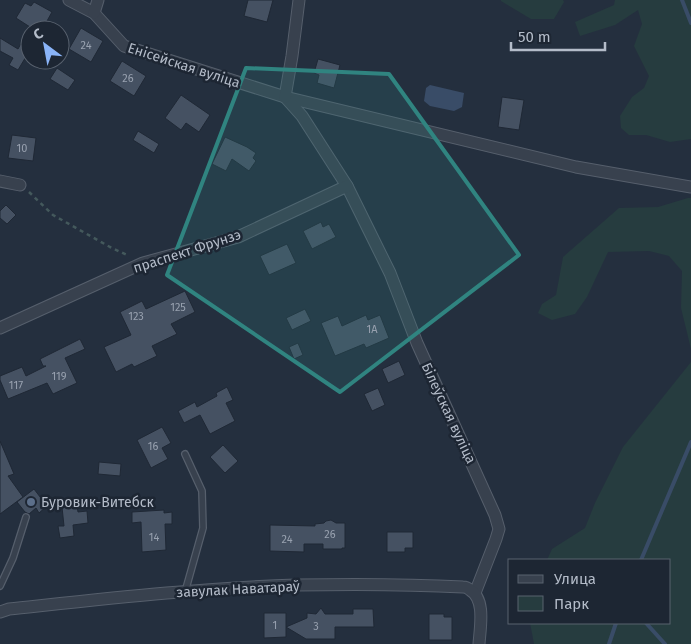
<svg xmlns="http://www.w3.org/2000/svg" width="691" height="644" font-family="'Fira Sans',sans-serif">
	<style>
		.green { fill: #263c3f }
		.water { fill: #394c67 }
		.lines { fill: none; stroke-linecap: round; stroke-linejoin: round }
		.stream { stroke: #394c67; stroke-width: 4 }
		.building { fill: #455162; stroke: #1f2835 }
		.lane-casing { stroke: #565f6c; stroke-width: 8 }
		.street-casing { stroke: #565f6c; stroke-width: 13 }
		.path { stroke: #44595c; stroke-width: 2.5; stroke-dasharray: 4 4; stroke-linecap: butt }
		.lane { stroke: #38414e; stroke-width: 5.5 }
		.street { stroke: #38414e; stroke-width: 11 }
		.marked { fill: #308480; fill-opacity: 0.2; stroke: #308480; stroke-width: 4; stroke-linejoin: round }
		.service-dot { fill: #5c6f8a; stroke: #1d2633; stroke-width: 2 }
		.labels { text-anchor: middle; stroke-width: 5; stroke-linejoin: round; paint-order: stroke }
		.number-label { font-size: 11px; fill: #98a1af }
		.street-label { font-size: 14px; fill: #b4bcc9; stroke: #1d2633 }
		.poi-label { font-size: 14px; fill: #b4bcc9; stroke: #1d2633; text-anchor: start }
	</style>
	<rect width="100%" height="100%" fill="#242f3e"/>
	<g class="green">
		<path d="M501,0H563L564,2L554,19H531L501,1Z"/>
		<path d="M615,0H691V139L670,142L646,135H629L621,128L620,116L632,97L644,88L649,76L634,46L642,24L638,10L615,25L580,36L575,22L614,5Z"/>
		<path d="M688,198H691V349L681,308L682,271L669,256L649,251L608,252L587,297L575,314L552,320L538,313L542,304L556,295L563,257L619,208L658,207Z"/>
		<path d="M691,362V644H534L530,623H670V560H547L552,549L585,528L595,503L623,447Z"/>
	</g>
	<path class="water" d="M430,85L464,93L462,107L454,111L430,106L424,101L426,88Z"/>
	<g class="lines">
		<g class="stream">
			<path d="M682,0L691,23"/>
			<path d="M641,560L691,442"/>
			<path d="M646,623L665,644"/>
			<path d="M609,644L616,623"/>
		</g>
	</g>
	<g class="building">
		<path d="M248,0H273L267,22L244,16Z"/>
		<path d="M34,2L52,12L42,30H30V50L18,70L9,65L13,58L0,51V38L18,49L30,27L16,18L25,3L31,6Z"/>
		<path d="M81,28L103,41L91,62L69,49Z"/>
		<path d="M318,59L340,65L334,88L317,83L319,75L314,73Z"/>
		<path d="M122,61L146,76L134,96L110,81Z"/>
		<path d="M57,68L75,80L68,90L50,79Z"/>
		<path d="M181,95L210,115L199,132L186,123L181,130L165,118Z"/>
		<path d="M502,97L524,100L519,130L498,127Z"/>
		<path d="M138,131L159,144L154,153L133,140Z"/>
		<path d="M12,135L36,138L33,161L8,158Z"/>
		<path d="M225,137L247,147L256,153L253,158L256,161L249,171L232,159L226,171L212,164Z"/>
		<path d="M6,205L16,215L7,224L0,218V211Z"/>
		<path d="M321,222L323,227L329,224L336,237L312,249L303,231Z"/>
		<path d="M287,244L296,263L269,275L260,256Z"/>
		<path d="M185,291L195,312L171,324L177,334L152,346L157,356L134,367L132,364L116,372L104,347L131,335L120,312L142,301L146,309Z"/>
		<path d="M305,309L311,321L292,330L286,318Z"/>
		<path d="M366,315L368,320L380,315L389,338L366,348L364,344L335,356L321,323L338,316L342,326Z"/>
		<path d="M80,339L85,349L65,358L77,383L53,394L47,383L8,399L0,380V376L22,367L26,376L46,366H43L40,359Z"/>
		<path d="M298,343L303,355L294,359L289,347Z"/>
		<path d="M399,361L405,375L388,383L382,369Z"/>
		<path d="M227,387L233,400L226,403L235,421L210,434L200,415L184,423L178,411L195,402L197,407L217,396L216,393Z"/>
		<path d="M378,388L385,405L372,411L364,394Z"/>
		<path d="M162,427L171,443L162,448L168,459L151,468L137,440Z"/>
		<path d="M0,441L14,474L8,476L23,497L0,514Z"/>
		<path d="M223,445L238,461L225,473L210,457Z"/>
		<path d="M99,462L121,464L120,476L98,474Z"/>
		<path d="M34,489L47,506L39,513L36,508L29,514L25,512L17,502Z"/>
		<path d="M77,506L78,512L87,511L88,523L73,525L74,536L60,538L58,526H64L62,507Z"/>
		<path d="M164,510V513L172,512V524H165L166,550L142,552L141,522L132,523V512Z"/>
		<path d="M331,520L336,523H345V548H342V549H323V544H304V552L270,551V525L315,526V524L324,523L326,521Z"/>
		<path d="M387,532H413V548H405V552H387Z"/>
		<path d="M321,608L325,614H353V609H373L374,627H335V639H306L286,627V637L264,638V613H286V627L307,618V613L316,614Z"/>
		<path d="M429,614H444V617H452V640H429Z"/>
	</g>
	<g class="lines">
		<g class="lane-casing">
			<g id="lane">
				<path d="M0,586L13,558L26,517"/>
				<path d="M185,592L203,528L202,491L185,454"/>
			</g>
		</g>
		<g class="street-casing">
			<g id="street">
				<path d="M69,0L94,13L124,46L285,97L576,167L691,187"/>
				<path d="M94,13L98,0"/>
				<path d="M285,97L302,116L347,186L390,273L417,343L495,515L499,529L496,539L475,593"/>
				<path d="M285,97L292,56L299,0"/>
				<path d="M0,181L20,185"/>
				<path d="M0,328L143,263L238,237L347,186"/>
				<path d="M0,612L9,609C104,599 200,588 296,585C351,584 407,584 463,587C465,587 468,588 470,590C486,599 480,628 479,644"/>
			</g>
		</g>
		<path class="path" d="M29,192L53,215L110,247L129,256"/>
		<use href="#lane" class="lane"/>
		<use href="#street" class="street"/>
	</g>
	<path class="marked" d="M246,68L389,74L519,255L340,392L167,275Z"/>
	<circle class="service-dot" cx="31" cy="502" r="5"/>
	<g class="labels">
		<g class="number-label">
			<text x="86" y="49">24</text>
			<text x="128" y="82">26</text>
			<text x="22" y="152">10</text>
			<text x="178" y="311">125</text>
			<text x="136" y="320">123</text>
			<text x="372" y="333">1А</text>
			<text x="59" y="380">119</text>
			<text x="16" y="389">117</text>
			<text x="153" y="450">16</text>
			<text x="330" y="538">26</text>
			<text x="154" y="541">14</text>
			<text x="287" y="543">24</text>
			<text x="275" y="629">1</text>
			<text x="316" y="630">3</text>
		</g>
		<g class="street-label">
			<text transform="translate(184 65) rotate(18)" y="5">Енісейская вуліца</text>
			<text transform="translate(187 251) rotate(-18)" y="5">праспект Фрунзэ</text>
			<text transform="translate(449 413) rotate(65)" y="5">Білеўская вуліца</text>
			<text transform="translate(238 589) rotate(-3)" y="5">завулак Наватараў</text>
		</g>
		<g class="poi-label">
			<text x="41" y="507">Буровик-Витебск</text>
		</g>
	</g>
	<rect x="508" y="559" width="162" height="65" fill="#1d2633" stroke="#59626f"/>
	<rect x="518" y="575" width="25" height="8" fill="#38414e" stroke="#59626f"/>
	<text x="554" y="584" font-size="15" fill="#b4bcc9">Улица</text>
	<rect x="518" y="596" width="25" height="15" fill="#263c3f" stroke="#59626f"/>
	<text x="554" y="609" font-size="15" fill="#b4bcc9">Парк</text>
	<g transform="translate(45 45) rotate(328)"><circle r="24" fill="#1d2633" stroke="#59626f"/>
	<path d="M0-4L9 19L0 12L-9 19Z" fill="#8ab4f8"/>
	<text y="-8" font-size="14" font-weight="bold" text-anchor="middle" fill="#b4bcc9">С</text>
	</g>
	<path d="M511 42v8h94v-8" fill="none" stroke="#b4bcc9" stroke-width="2.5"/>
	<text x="518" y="42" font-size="15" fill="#b4bcc9" stroke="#1d2633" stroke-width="4" paint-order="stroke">50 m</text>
</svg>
